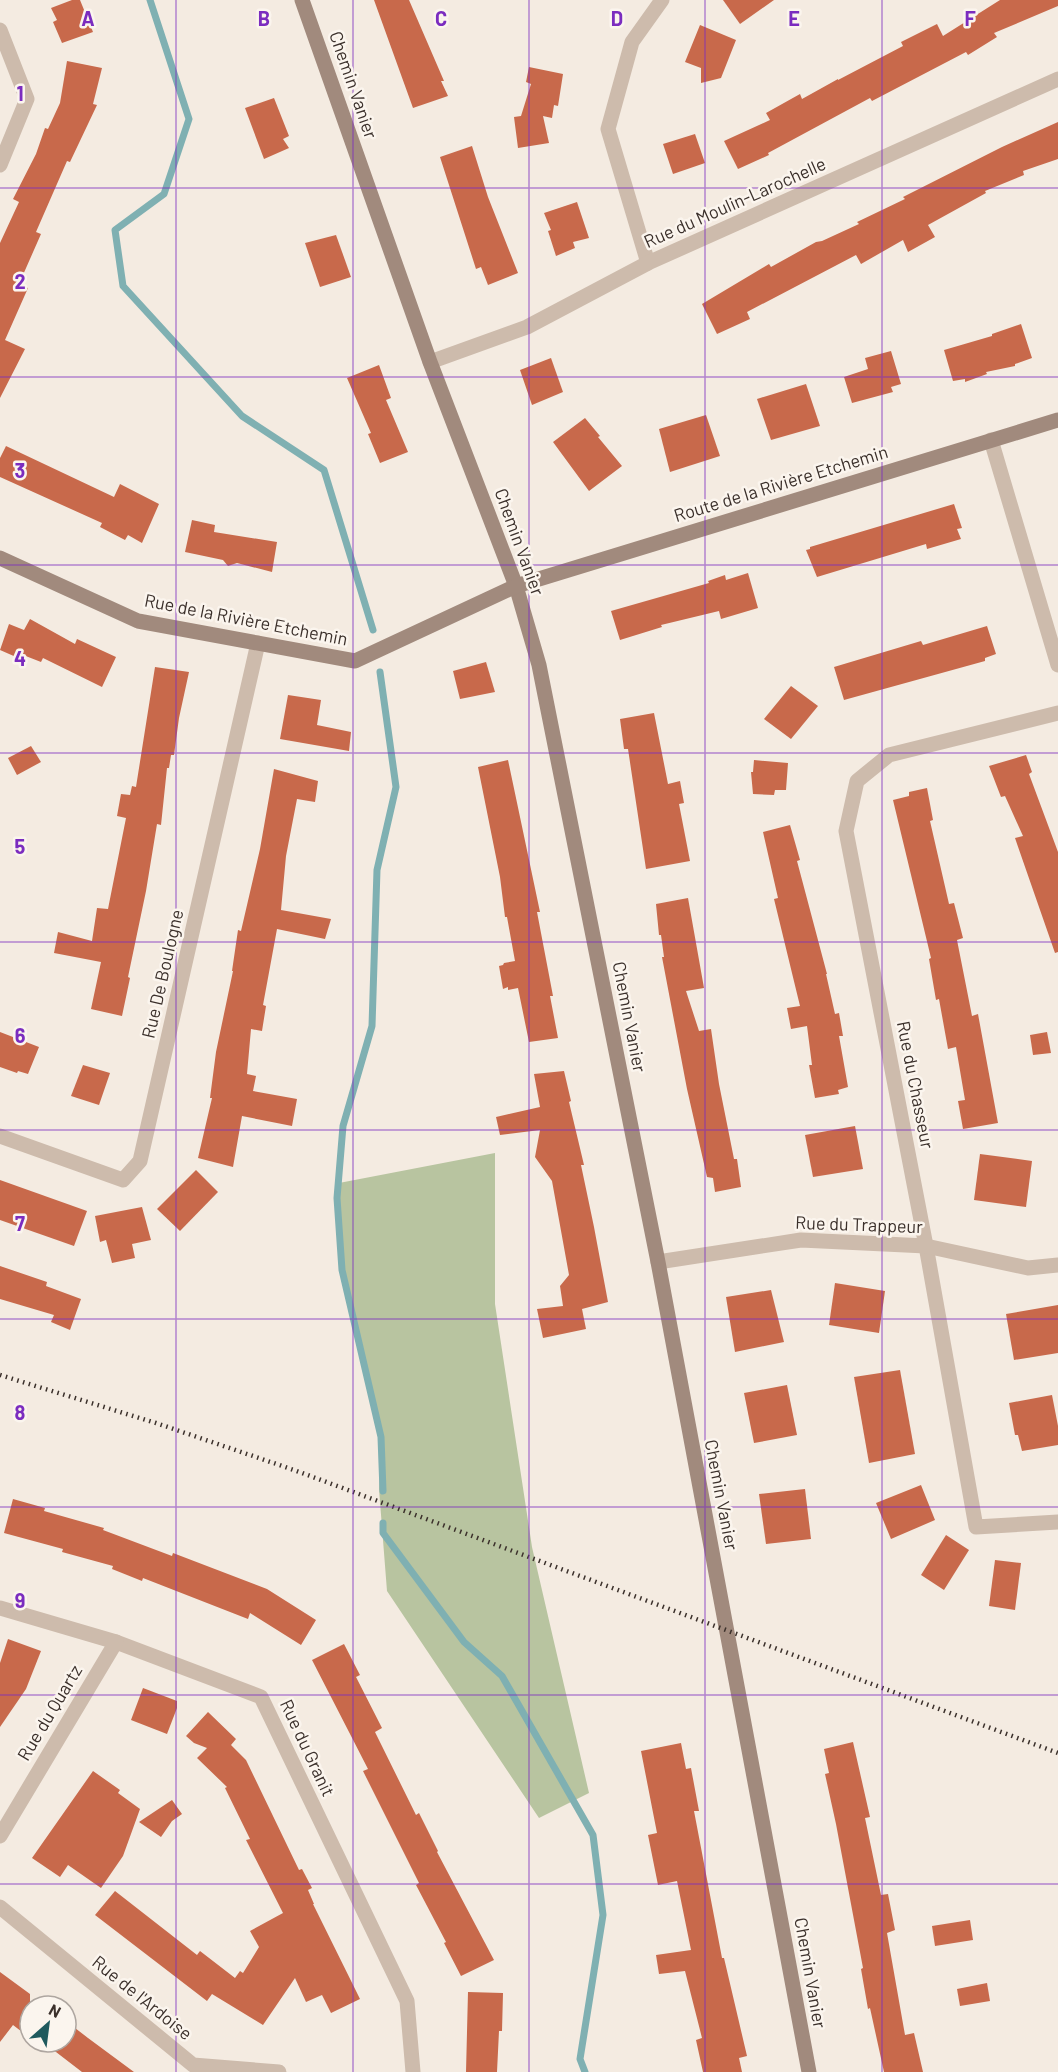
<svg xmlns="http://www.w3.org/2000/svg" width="1058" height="2072" font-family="Barlow,sans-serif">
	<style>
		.green { fill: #b8c4a0 }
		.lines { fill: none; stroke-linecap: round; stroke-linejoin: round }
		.stream { stroke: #7fb0b2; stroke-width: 7 }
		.building { fill: #c8694b }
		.street { stroke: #cdbbac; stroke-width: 15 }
		.secondary { stroke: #a18a7d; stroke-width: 15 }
		.rail { stroke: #3b302b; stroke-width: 4.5; stroke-dasharray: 1.5 4.5; stroke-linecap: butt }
		.grid { fill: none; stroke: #7b2cbf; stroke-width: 1.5; stroke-opacity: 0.55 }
		.labels { text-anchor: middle; stroke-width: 5; stroke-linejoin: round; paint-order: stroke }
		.street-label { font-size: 18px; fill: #3b302b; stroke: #fbf5ee }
		.grid-label { font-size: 20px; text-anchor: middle; font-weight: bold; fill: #7b2cbf; stroke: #fbf5ee; stroke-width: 5; stroke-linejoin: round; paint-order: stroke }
	</style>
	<rect width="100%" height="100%" fill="#f4ebe1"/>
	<path class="green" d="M495,1153V1304L532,1547L589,1793L539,1818L387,1591L379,1489L381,1437L342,1270L339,1183Z"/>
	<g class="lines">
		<g class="stream">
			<path d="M150,0L189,119L164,194L115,230L123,286L242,416L324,470L373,630"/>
			<path d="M380,672L396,787L377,870L372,1026L343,1126L337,1198L342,1270L381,1437L383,1491"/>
			<path d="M383,1523V1533L464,1642L502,1676L593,1835L603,1915L580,2059L585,2072"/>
		</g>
	</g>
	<g class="building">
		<path d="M72,0H80L93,32L62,43L53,22L57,20L51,8Z"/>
		<path d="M374,0H409L444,81H441L448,96L413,108Z"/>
		<path d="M723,0H774L740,24Z"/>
		<path d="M1000,0H1058V6L994,33L997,37L968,55L966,52L872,101L870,98L768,153L769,155L738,169L724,141L770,120L766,113L800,94L802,99L838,79V80L903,46L901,42L937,24L943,36Z"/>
		<path d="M700,25L736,40L721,78L701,83V68L685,62Z"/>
		<path d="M67,61L102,68L93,104L97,105L70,162L67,161L36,232L41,234L19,284L28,288L5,340L25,349L0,398V243L19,202L13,199L36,154L45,128L48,129L60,103Z"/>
		<path d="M529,67L563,74L558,106L554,105L552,118L543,116L549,143L518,148L514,117L521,116L531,84L526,82Z"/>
		<path d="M274,98L289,136L283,139L289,148L264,159L245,108Z"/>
		<path d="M1058,122V159L1023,171L1024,175L985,191L986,193L928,225L935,237L908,252L903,240L861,264L856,255L747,312L750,319L717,334L702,304L769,264L771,267L816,242L822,241L859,224L857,222L905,199L903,197L1002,147Z"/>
		<path d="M695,134L705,163L673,174L663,144Z"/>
		<path d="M472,146L488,197L518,273L488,285L481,267L476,269L440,157Z"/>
		<path d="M577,202L589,238L573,242L575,248L556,256L548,231L551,230L544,213Z"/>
		<path d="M336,235L351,277L320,287L305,243Z"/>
		<path d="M1021,324L1032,358L1015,364V366L986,372L987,374L965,382V379L953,381L944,350L992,336V334Z"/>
		<path d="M891,351L901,384L891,387L893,392L852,403L844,377L868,369L865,358Z"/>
		<path d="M551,358L563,392L532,405L520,370Z"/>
		<path d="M379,365L391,398L386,400L408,452L380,463L368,434L371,433L347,378Z"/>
		<path d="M806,384L820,426L771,440L757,399Z"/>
		<path d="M706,415L720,456L670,472L659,429Z"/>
		<path d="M585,418L600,436L598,437L622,466L589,491L553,442Z"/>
		<path d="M6,446L114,497L120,484L159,504L142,543L128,535L125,540L100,527L102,523L0,477V458Z"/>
		<path d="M954,504L962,528L957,529L961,539L927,549L926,544L817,577L806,550L810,549V547Z"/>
		<path d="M192,520L215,525L214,532L277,542L272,572L237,563L228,566L223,560L185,552Z"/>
		<path d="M748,573L758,608L721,619L719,611L661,625L662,627L620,640L611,611L709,583L708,581L725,575L726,580Z"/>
		<path d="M30,619L75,644L77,639L116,657L102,687L43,658L41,662L18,653L16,657L0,650L9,624L24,630Z"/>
		<path d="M987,626L996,654L985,658V661L844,700L834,667L921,641L923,645Z"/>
		<path d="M486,662L495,692L460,699L453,671Z"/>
		<path d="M155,667L189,672L179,718L174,755H171L169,768H167L161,825L157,824L146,891L128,977L130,978L122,1016L91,1009L101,962L54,953L58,932L92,941L97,908L108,909L126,818L117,816L121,794L130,795L132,786L136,787Z"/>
		<path d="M791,686L818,706L791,739L764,719Z"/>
		<path d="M288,695L321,700L317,725L351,732L349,751L280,739Z"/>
		<path d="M654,713L668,784L680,781L684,803L679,804L690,861L646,869L628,749H624L620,719Z"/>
		<path d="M31,746L41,762L17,775L8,758Z"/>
		<path d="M1026,755L1032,772L1029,774L1058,852V952L1055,953L1015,838L1023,836L1005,796L1001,797L989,766Z"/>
		<path d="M508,760L540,912H537L553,996H550L558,1038L529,1042L518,988L508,990V987L503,989L499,966L503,965L504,963L515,961L507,917H505L500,877L478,767Z"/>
		<path d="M754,760L788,763L786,790H775L774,795L753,794L751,772H753Z"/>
		<path d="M274,769L318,781L315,802L297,799L286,856L281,910L331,919L325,939L277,929L263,1005L266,1006L262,1031L251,1029L247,1074L256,1076L253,1091L297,1099L292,1126L242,1116L233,1167L198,1158L212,1098H210L216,1052L233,971H232L238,930L241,931L260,849Z"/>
		<path d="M927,788L933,820L930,821L949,904L954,903L963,938L957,940L972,1016L978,1014L998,1123L963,1129L958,1101L965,1100L956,1047L948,1049L939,999L936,1000L929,959L931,958L893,800L909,796V792Z"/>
		<path d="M790,825L800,860L797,861L827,974H826L835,1014L839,1013L843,1036H839L848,1087L838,1090L839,1094L815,1098L809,1065H812L807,1026L791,1029L787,1008L800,1006L774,899L778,898L763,832Z"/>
		<path d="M688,898L704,988L686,991L699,1031L711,1029L719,1084L734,1159H737L741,1187L715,1192L713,1178L707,1177L687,1089L662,957H664L661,935H659L656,904Z"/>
		<path d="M0,1032L39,1047L28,1074L18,1071L17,1073L0,1067Z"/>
		<path d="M1047,1032L1051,1053L1033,1055L1030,1035Z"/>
		<path d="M83,1065L110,1073L99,1105L71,1096Z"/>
		<path d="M564,1071L571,1101L569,1102L584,1165H581L594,1227L608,1302L582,1309L586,1329L543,1338L537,1309L563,1306L560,1286L569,1275L552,1181L535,1157L540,1130L500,1135L496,1117L540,1107L534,1074Z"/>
		<path d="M855,1126L863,1169L813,1177L805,1135Z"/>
		<path d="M980,1154L1032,1161L1026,1207L974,1200Z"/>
		<path d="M196,1170L218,1192L180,1231L157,1209Z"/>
		<path d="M0,1180L87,1211L74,1246L0,1220Z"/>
		<path d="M142,1207L151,1240L132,1244L135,1258L112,1263L106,1240L100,1242L95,1216Z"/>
		<path d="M0,1266L47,1282L46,1286L81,1299L70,1330L51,1322L54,1315L0,1299Z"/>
		<path d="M835,1283L885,1291L879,1333L829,1325Z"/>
		<path d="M771,1290L784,1342L735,1352L726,1297Z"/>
		<path d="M1058,1305V1353L1014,1360L1006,1314Z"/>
		<path d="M900,1370L915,1454L869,1463L854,1377Z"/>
		<path d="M787,1385L797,1435L754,1443L744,1393Z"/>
		<path d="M1052,1395L1058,1426V1445L1022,1451L1018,1435H1015L1009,1403Z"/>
		<path d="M921,1485L935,1520L891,1539L876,1503Z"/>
		<path d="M805,1489L811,1539L766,1544L759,1494Z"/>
		<path d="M13,1499L45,1508L44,1511L104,1528L103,1530L172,1556L173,1553L267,1589L316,1620L301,1645L250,1613L248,1619L143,1578L142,1581L112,1569L113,1566L62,1552L63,1549L4,1533Z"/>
		<path d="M946,1535L969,1550L944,1590L921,1575Z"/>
		<path d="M995,1560L1021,1563L1015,1610L989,1606Z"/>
		<path d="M8,1639L41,1651L26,1689L0,1727V1663Z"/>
		<path d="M344,1644L360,1675L356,1677L382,1728L375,1732L416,1815L419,1813L438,1851L437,1852L494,1960L461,1976L444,1943L446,1942L416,1885L419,1883L363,1771L368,1769L312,1660Z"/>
		<path d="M143,1688L177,1701V1708L167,1734L131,1720Z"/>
		<path d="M208,1712L236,1739L231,1745L246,1760L299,1870L302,1869L312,1888L308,1890L314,1904H313L360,1999L331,2013L322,1995L306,2002L295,1978L263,2025L212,1994L207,2001L95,1915L115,1891L197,1955L200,1951L235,1978L240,1971L243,1973L259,1947L250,1931L283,1913L246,1840L250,1839L225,1788L227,1787L197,1758L207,1748L194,1743L186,1736Z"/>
		<path d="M853,1742L870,1817L865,1818L881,1895L888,1894L895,1930L887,1933L905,2035L914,2033L923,2072H884L870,2008L868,2009L861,1969L863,1968L836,1824L825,1774L829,1773L824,1749Z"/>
		<path d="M681,1743L686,1769L691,1768L699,1811H694L722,1958H724L747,2056L739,2058L742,2072H703L696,2040L702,2038L685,1971L659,1974L656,1955L691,1950L677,1881L658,1885L648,1835L657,1833L641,1751Z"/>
		<path d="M93,1771L120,1790L118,1793L140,1809L123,1856L101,1888L68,1865L60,1877L32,1858Z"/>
		<path d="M172,1800L182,1814L172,1821L161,1837L139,1822Z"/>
		<path d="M970,1920L973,1940L935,1946L932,1926Z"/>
		<path d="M0,1972L30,1994V2038L13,2025L0,2042Z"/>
		<path d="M987,1983L990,2001L960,2006L957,1989Z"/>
		<path d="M468,1992L503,1993L502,2031H499L497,2072H466Z"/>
		<path d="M66,2021L88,2038L134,2072H82L43,2042H66Z"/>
	</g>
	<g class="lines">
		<g class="street">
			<path d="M0,30L27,99L0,165"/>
			<path d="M648,263L608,129L632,42L662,0"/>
			<path d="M430,362L527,327L648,263L1058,79"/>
			<path d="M991,440L1058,665"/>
			<path d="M1058,713L889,755L857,781L846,831L926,1246L976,1527L1058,1522"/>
			<path d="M0,1136L123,1180L140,1161L258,643"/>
			<path d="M658,1262L801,1240L926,1246L1028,1268L1058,1265"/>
			<path d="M0,1608L116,1642L261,1697L407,2001L413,2072"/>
			<path d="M0,1836L116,1642"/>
			<path d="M0,1907L193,2065L279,2072"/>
		</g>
		<g class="secondary">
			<path d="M302,0L430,362L516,586L539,665L658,1262L809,2072"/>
			<path d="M0,558L138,621L355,661L516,586L1058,420"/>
		</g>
		<path class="rail" d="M0,1375L156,1423L294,1470L1058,1753"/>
	</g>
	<path class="grid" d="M176,0V2072M353,0V2072M529,0V2072M705,0V2072M882,0V2072M0,188H1058M0,377H1058M0,565H1058M0,753H1058M0,942H1058M0,1130H1058M0,1319H1058M0,1507H1058M0,1695H1058M0,1884H1058"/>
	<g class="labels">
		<g class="street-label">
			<text transform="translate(353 85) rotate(71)" y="6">Chemin Vanier</text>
			<text transform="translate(735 203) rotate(-24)" y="6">Rue du Moulin-Larochelle</text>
			<text transform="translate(781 484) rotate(-17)" y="6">Route de la Rivière Etchemin</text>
			<text transform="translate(519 542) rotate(70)" y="6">Chemin Vanier</text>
			<text transform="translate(246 620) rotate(11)" y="6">Rue de la Rivière Etchemin</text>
			<text transform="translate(163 974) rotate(-77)" y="6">Rue De Boulogne</text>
			<text transform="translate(629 1017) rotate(79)" y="6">Chemin Vanier</text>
			<text transform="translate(915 1085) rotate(79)" y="6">Rue du Chasseur</text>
			<text transform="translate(859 1225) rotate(2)" y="6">Rue du Trappeur</text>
			<text transform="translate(721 1495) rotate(79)" y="6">Chemin Vanier</text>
			<text transform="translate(50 1713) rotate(-59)" y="6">Rue du Quartz</text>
			<text transform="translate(307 1748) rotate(65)" y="6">Rue du Granit</text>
			<text transform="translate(810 1973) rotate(80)" y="6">Chemin Vanier</text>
			<text transform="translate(142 1998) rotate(39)" y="6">Rue de l'Ardoise</text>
		</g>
	</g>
	<g class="grid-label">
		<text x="88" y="26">A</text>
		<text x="264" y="26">B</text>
		<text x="441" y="26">C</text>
		<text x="617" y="26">D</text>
		<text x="794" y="26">E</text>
		<text x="970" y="26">F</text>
		<text x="20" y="101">1</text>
		<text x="20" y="289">2</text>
		<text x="20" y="478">3</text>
		<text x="20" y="666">4</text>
		<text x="20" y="854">5</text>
		<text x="20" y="1043">6</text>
		<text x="20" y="1231">7</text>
		<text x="20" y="1420">8</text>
		<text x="20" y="1608">9</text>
	</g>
	<g transform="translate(48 2024) rotate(28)"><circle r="28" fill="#fbf5ee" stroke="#aea6a0" stroke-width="1.5"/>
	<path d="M0-4.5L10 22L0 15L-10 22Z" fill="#1f5a5e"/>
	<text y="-9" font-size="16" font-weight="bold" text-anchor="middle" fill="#3b302b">N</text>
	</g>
</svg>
